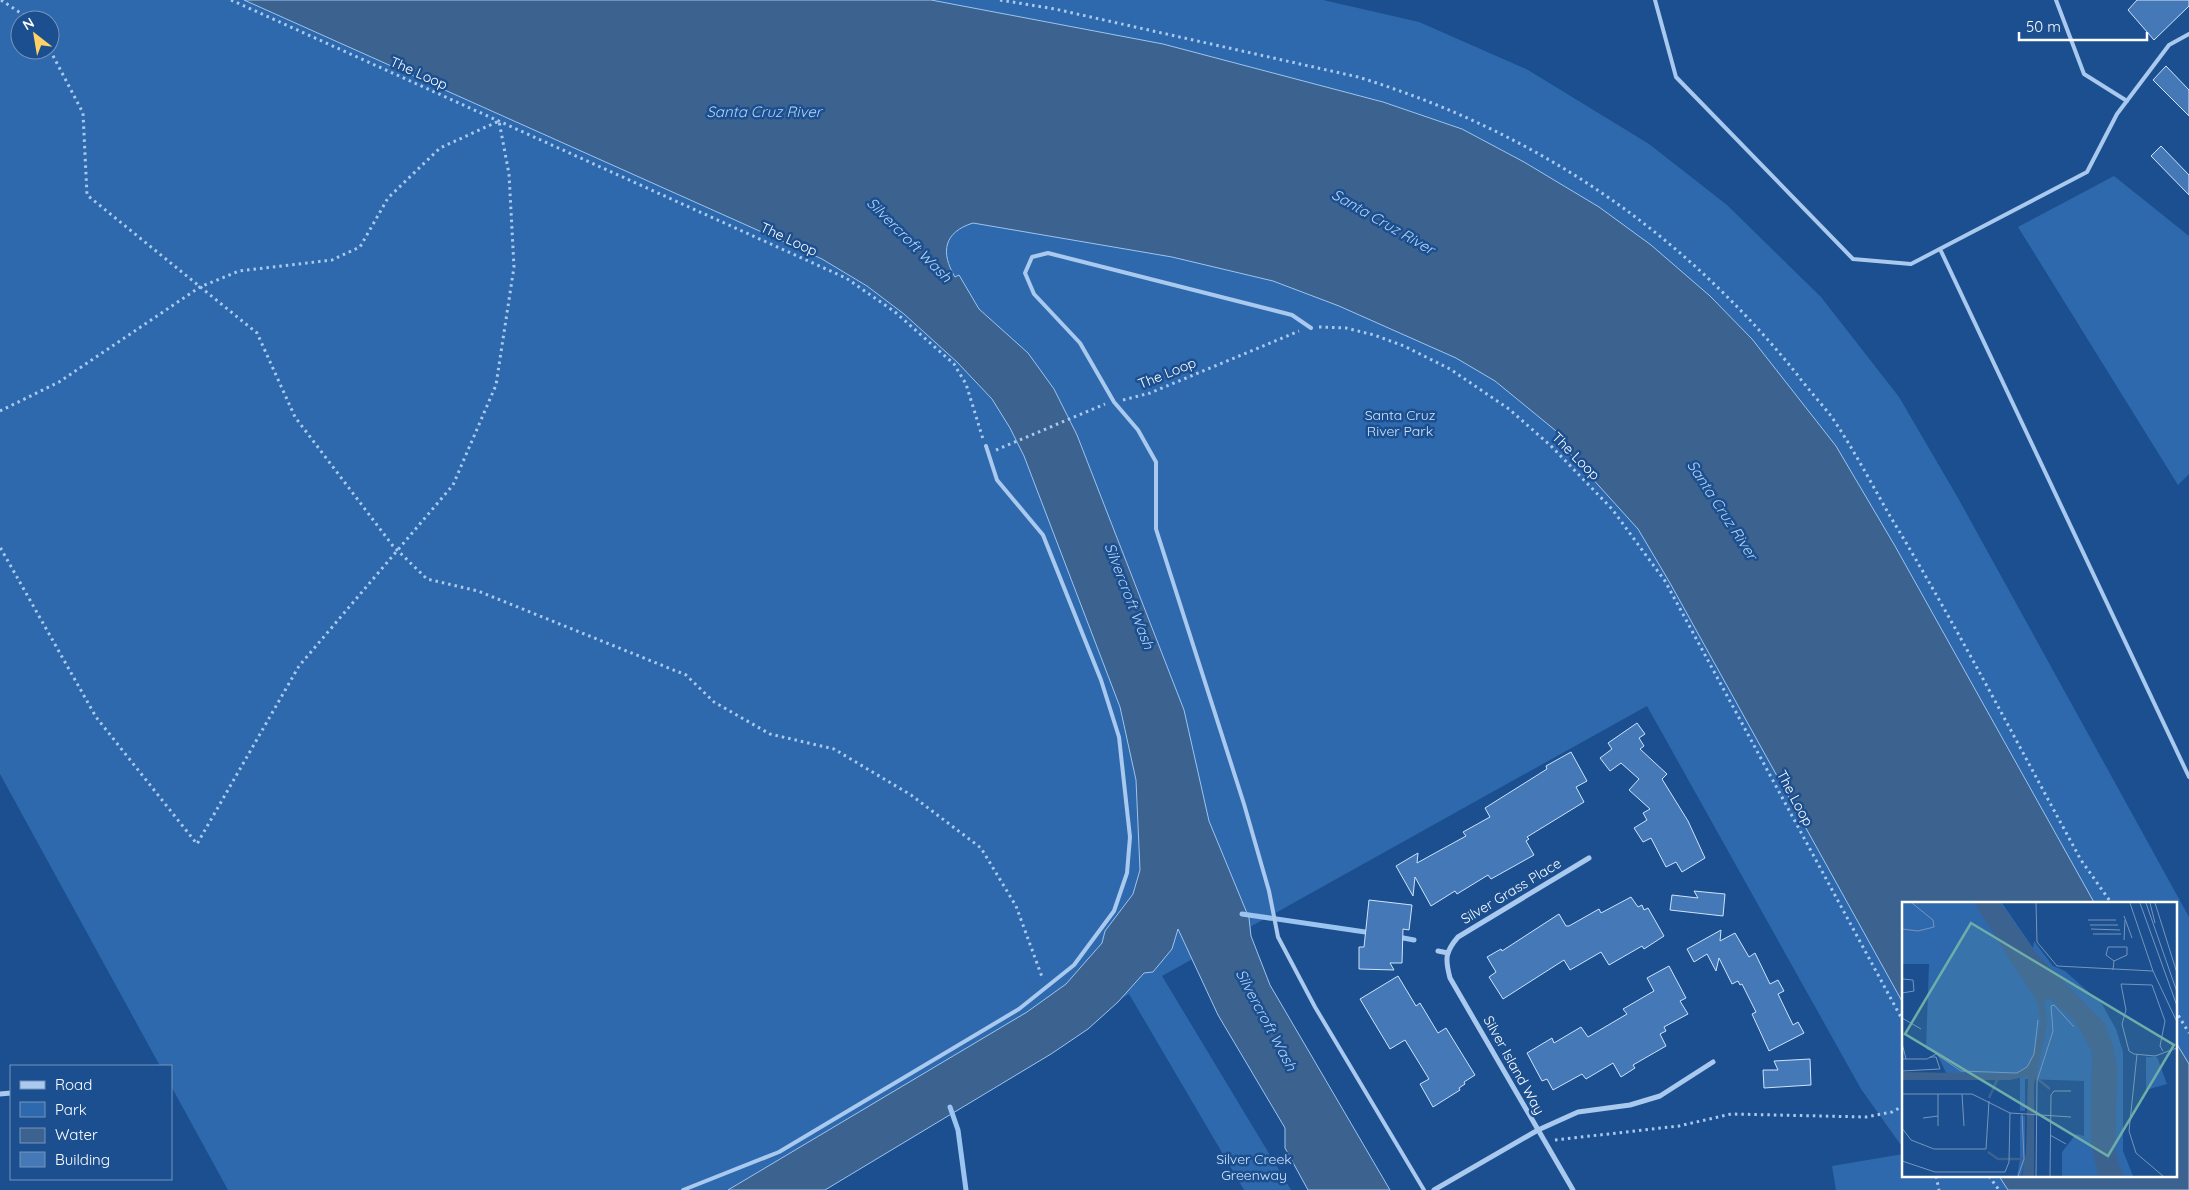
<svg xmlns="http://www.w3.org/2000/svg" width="2189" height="1190" font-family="Quicksand,sans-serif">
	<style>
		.green { fill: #2e69ad; fill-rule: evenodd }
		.water { fill: #3c6290; stroke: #9cc4f0 }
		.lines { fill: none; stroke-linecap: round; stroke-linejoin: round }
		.stream { stroke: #9cc4f0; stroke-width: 5 }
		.building { fill: #4478b7; stroke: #cfe3fa }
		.path { stroke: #a9c9ee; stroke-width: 3; stroke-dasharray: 2.5 4; stroke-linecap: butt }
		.service { stroke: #a9c9ee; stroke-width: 4 }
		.minor { stroke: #a9c9ee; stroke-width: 5 }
		.labels { text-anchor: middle; stroke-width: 5; stroke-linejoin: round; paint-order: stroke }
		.street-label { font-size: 14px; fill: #fff; stroke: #1b4f8f }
		.park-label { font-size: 14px; fill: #cfe3fa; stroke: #1b4f8f }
		.water-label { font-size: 15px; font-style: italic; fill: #b5d3f5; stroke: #1b4f8f }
		.inset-river { fill: none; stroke: #3c6290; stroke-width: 2.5 }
		.inset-road { fill: none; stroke: #7695bc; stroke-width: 1 }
		.view { fill: #6fada8; fill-opacity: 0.15; stroke: #6fada8; stroke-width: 2.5 }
		.inset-edge { fill: none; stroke: #fff; stroke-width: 2.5 }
	</style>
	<rect width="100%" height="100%" fill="#1b4f8f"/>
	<g class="green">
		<path d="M0,0H1323L1419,22L1528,70L1649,144L1727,205L1821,297L1899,397L1958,498L2189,917V1190H1836L1832,1166L1903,1154V1176H2175V904H1903V1148L1861,1089L1647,706L1162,976L1291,1190H1244L1129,994L787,1190H228L171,1086V1066H160L0,774ZM20,20H50V50H20Z"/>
		<path d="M2114,176L2189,236V474L2178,485L2018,227Z"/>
	</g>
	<g class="water">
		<path d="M244,0H931L1163,44L1383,102L1462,129L1524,162L1599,207L1651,245L1710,296L1752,339L1836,446L1895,546L2095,904H1903V1003L1670,583L1638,529L1571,455L1561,435L1495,381L1456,358L1339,306L1273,281L1172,257L973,223C944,232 940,252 955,277L959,275L979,309L1028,353L1054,389L1077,435L1184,710L1209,821L1249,918L1251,936L1270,985L1390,1190H1308L1285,1148V1128L1218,1015L1178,929L1172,949L1153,972L1144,973L1118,1002L1088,1029L1051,1054L825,1190H728L1027,1012L1066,984L1102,943L1105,931L1133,894L1140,870L1136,780L1120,707L1024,456L1010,428L992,399L957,362L904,314L867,286L822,259Z"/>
		<path d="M2175,1041L2189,1064V1190H2008L1999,1176H2175Z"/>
	</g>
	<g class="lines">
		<g class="stream">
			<path d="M1242,914L1372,933"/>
			<path d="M1398,937L1414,940"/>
			<path d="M950,1107L958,1130L966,1190"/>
		</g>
	</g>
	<g class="building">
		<path d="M2137,0H2189V6L2154,40L2128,10Z"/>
		<path d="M2166,66L2189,90V116L2153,80Z"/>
		<path d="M2161,146L2189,175V195L2151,156Z"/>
		<path d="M1637,723L1645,734L1639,738L1644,746L1640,749L1667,774L1662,779L1688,821L1705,858L1682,872L1676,862L1666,867L1651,838L1643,842L1634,828L1647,820L1643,813L1650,809L1629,790L1639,779L1621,763L1610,771L1600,758L1612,749L1608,743Z"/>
		<path d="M1571,752L1587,781L1576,787L1584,802L1527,837L1529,839L1526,841L1534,855L1491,879L1488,875L1457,894L1455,891L1431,906L1415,877L1413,896L1396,866L1418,853L1417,863L1466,836L1463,832L1490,817L1485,808L1547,769L1546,766Z"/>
		<path d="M1694,891L1725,894L1723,916L1670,910L1672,895L1698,898Z"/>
		<path d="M1631,897L1638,907L1642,905L1644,910L1648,908L1664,936L1644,949L1642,946L1609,965L1601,952L1570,970L1564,960L1503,999L1489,977L1496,972L1487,957L1501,949L1502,951L1559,914L1566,926H1569L1599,909L1601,913Z"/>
		<path d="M1369,900L1412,905L1409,930L1403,929L1402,963H1390L1394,970L1359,969V947H1364Z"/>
		<path d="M1721,930L1720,941L1735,933L1749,957L1755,953L1770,984L1778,980L1784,991L1778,994L1793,1025L1798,1022L1804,1033L1769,1051L1752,1014L1756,1012L1742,984L1740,985L1738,981L1732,984L1719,958L1716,971L1707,954L1694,962L1687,949Z"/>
		<path d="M1669,966L1686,998L1680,1001L1688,1014L1664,1027L1666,1031L1660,1034L1666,1046L1633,1065L1635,1068L1621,1077L1613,1063L1586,1079L1582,1074L1553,1090L1547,1079L1542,1081L1527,1053L1552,1038L1554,1043L1581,1027L1588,1037L1627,1014L1623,1009L1654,991L1647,978Z"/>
		<path d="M1398,976L1416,1006L1420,1003L1438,1033L1446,1028L1475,1075L1464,1082L1465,1084L1459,1088L1460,1090L1433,1107L1420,1084L1429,1079L1405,1040L1390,1049L1360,999Z"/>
		<path d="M1810,1059L1811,1085L1764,1088L1763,1070H1778L1774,1061Z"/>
	</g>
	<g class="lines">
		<g class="path">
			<path d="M1,0L31,20"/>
			<path d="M231,0L846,278L895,312L954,364L966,384L983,439"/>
			<path d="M1000,0L1055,9L1358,77C1536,132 1679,229 1796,373C1807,388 1820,402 1831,416C1853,448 1871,483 1890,516C1958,628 2018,745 2081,860L2112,904"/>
			<path d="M50,50L83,113L87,195L257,333L295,417L393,546L427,579L478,591L686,675L714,702L770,734L834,749L911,795L981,848L1016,906L1042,977"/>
			<path d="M1319,327L1346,328L1374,335L1404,346L1450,369L1509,409L1551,446L1612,509L1665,581L1903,1021"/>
			<path d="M1123,400L1150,393L1299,331"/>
			<path d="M0,411L59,382L200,287L239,271L332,260L360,247L388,198L440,148L499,121L509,174L514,267L496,385L453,485L299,666L197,844L96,717L0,547"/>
			<path d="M996,450L1105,404"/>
			<path d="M2175,1010L2189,1033"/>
			<path d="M1555,1140L1679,1126L1731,1114L1866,1117L1892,1112L1903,1106"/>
			<path d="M1936,1176L1939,1190"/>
			<path d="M1989,1176L1999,1190"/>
		</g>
		<g class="service">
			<path d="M1655,0L1676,77L1853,259L1911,264L2087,172L2117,114L2169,45L2189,34"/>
			<path d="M2056,0L2084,74L2127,101"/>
			<path d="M1940,249L2189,777"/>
			<path d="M1311,328L1292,315L1048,253L1032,257L1025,273L1034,294L1080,343L1114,402L1138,430L1156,462V529L1244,804L1269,891L1278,937L1315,1007L1424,1190"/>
			<path d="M683,1190L779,1152L1019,1009L1074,965L1114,911L1127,873L1130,837L1119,737L1101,680L1043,535L997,480L986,446"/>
		</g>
		<g class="minor">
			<path d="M1438,951L1448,953"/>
			<path d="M0,1094L11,1093"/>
			<path d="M1434,1190L1538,1130L1578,1112L1630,1105L1660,1096L1713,1062"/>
			<path d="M1573,1190L1450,978C1445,959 1445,952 1458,937L1589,858"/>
		</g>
	</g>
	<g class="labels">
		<g class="street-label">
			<text transform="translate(419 73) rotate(24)" y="5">The Loop</text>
			<text transform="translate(789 239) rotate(25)" y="5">The Loop</text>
			<text transform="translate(1167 373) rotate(-22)" y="5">The Loop</text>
			<text transform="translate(1576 456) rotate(45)" y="5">The Loop</text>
			<text transform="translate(1795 798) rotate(62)" y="5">The Loop</text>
			<text transform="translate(1511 891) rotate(-31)" y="5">Silver Grass Place</text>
			<text transform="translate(1514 1065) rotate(61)" y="5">Silver Island Way</text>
		</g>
		<g class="park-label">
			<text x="1400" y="420">Santa Cruz<tspan x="1400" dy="16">River Park</tspan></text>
			<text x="1254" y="1164">Silver Creek<tspan x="1254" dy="16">Greenway</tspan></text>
		</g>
		<g class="water-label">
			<text x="764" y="117">Santa Cruz River</text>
			<text transform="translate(1383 222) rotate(30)" y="5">Santa Cruz River</text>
			<text transform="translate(909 240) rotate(45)" y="5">Silvercroft Wash</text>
			<text transform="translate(1722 510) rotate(57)" y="5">Santa Cruz River</text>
			<text transform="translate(1129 596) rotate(69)" y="5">Silvercroft Wash</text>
			<text transform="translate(1266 1020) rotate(62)" y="5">Silvercroft Wash</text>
		</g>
	</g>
	<g transform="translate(1902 902)">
		<rect width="275" height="275" fill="#1b4f8f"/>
		<path d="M0,1H100L131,46L132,39L151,64L163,69L200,102L214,127L221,150V249L231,274H160V250L174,232L182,234V179L123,177V209H118V176L46,175L35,152L24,147L27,62H0ZM244,155H255L265,182L244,188ZM118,214H123V259L119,274H115L118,258L110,256H118Z" fill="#2e69ad"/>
		<path d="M72,1H98L133,50L202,121L211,144L215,165L213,248L221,274H196L189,242L190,149L172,118L147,96L142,99L145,122L132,183V274H120L124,251L126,174L108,178H0V170L113,172L124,167L131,157L139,121L136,101Z" fill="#3c6290"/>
		<path class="inset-river" d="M133,175L148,187M87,196L96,176M86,250L96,257H121"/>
		<path class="inset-road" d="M134,1L135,40L155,64L251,69M228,1L251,69L275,120M238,1L275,104M244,1L275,90M248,1L253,21M253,1L275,71M222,14L230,36M186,18H214M188,23H216M0,27L16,29L32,25L31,18L10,1M189,27L218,28M191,32H219M222,38L223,18M211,68L212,59L225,53V45H206L204,53L212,59M0,77L11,78L12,89L0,91M0,116L19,127M0,141L4,157M261,149L258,144L263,119L250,83L219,82L224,108L220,122L227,149L232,152L253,154L275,146M235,152L227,229L234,251L261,274M0,157H25L34,152L59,169L115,171L125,165L132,152L136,118M0,169L38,167L34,155H28M0,192H70L108,211L169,215M60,192L62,224M21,216L36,214M36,224V192M0,226L9,238L32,247H84M148,233L164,242M84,247L87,199M0,259L33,270H103L107,260L108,211M116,274L122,257L120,212M134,274L135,179L151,129L149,104L152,103L172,125M148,274L149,193L152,189H169"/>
		<path class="view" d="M69,21L272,143L206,254L3,132Z"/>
		<rect width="275" height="275" class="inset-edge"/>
	</g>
	<rect x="10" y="1065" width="162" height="115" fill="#1b4f8f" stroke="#7695bc"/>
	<rect x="20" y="1081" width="25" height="8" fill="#a9c9ee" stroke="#7695bc"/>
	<text x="55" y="1090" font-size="15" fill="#ffffff">Road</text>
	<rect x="20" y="1102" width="25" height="15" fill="#2e69ad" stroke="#7695bc"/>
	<text x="55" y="1115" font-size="15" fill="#ffffff">Park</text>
	<rect x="20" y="1128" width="25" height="15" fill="#3c6290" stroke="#7695bc"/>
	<text x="55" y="1140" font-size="15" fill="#ffffff">Water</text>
	<rect x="20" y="1152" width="25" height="15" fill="#4478b7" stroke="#7695bc"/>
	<text x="55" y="1165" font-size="15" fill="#ffffff">Building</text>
	<g transform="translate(35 35) rotate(329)"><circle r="24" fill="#1b4f8f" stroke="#7695bc"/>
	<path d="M0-4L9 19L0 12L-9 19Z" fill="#ffd166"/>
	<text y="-8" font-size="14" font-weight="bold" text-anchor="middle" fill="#ffffff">N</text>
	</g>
	<path d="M2019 32v8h128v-8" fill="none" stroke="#ffffff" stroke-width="2.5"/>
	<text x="2026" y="32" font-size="15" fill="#ffffff" stroke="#1b4f8f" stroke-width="4" paint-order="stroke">50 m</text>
</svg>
